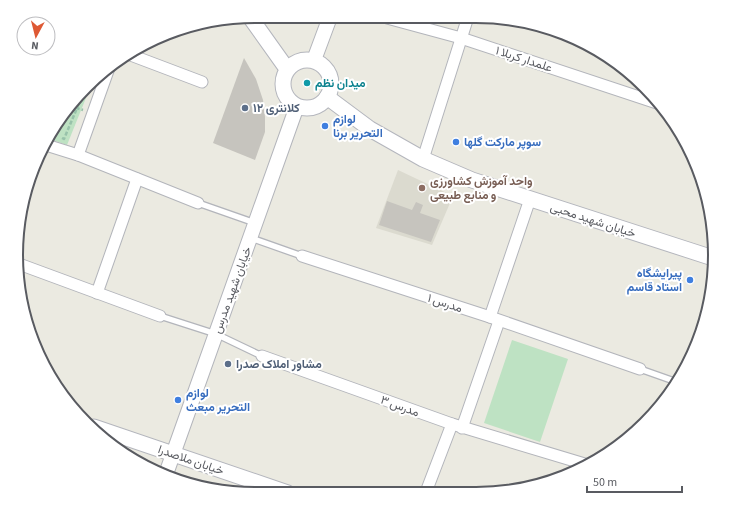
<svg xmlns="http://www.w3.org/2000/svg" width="731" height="510" font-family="'Source Sans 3',Vazirmatn,sans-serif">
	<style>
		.education { fill: #dbdacf }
		.green { fill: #bee2c3 }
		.building { fill: #c6c4be }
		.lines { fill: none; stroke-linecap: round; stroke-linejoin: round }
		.service-casing { stroke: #b3b5bb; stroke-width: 8 }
		.minor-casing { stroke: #b3b5bb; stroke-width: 13 }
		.tertiary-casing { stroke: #b3b5bb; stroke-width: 16 }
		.secondary-casing { stroke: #b4b6bd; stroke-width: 17 }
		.path { stroke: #98c2aa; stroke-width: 2.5; stroke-dasharray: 4 2; stroke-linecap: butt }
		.service { stroke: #fff; stroke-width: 5.5 }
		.minor { stroke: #fff; stroke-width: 11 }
		.tertiary { stroke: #fff; stroke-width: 14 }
		.secondary { stroke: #fff; stroke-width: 15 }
		.culture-dot { fill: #0f9aa8; stroke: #fff; stroke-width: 1.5 }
		.service-dot { fill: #5c6f8a; stroke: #fff; stroke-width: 1.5 }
		.shop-dot { fill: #3f7fe0; stroke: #fff; stroke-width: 1.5 }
		.education-dot { fill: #8d6e63; stroke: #fff; stroke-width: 1.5 }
		.labels { text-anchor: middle; stroke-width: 4; stroke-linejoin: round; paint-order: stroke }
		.street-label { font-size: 12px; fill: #595b61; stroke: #fff }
		.culture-label { font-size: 12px; font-weight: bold; fill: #0d838f; stroke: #fff; text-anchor: start }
		.service-label { font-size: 12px; font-weight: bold; fill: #4e5e75; stroke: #fff; text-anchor: start }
		.shop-label { font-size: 12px; font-weight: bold; fill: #366cbe; stroke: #fff; text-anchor: start }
		.education-label { font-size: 12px; font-weight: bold; fill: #785e54; stroke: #fff; text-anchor: start }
		.rim { fill: none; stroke: #595b61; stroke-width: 2 }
	</style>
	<rect width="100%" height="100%" fill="#ebeae1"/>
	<path class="education" d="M398,170L453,196L432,245L376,228Z"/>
	<g class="green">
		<path d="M92,83L67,145L50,139L75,98Z"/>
		<path d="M512,340L568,359L540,442L484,423Z"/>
	</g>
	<g class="building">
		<path d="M244,58L256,79L263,100L265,117V132L255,160L213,143Z"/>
		<path d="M387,201L412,210L416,202L423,205L420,213L440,220L431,242L379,225Z"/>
	</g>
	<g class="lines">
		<g class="service-casing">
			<g id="service">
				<path d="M198,203L255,223"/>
				<path d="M251,238L302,256"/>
				<path d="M160,316L216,334L262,356"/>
				<path d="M640,369L674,381"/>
			</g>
		</g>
		<g class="minor-casing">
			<g id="minor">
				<path d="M387,18L461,38L660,104"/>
				<path d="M128,54L202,82"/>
				<path d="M46,145L78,155L198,203"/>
				<path d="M78,155L109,68"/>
				<path d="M423,159L467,20"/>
				<path d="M302,256L490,317L640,369"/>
				<path d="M19,264L160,316"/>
				<path d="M97,293L137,179"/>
				<path d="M490,317L530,199"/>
				<path d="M262,356L452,424L588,465"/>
				<path d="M462,428L499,321"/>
				<path d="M426,492L452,424"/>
			</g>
		</g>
		<g class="tertiary-casing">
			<g id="tertiary">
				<path d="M314,60L330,17"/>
				<path d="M166,474L297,106"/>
			</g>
		</g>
		<g class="secondary-casing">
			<g id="secondary">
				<path d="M250,17L287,69"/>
				<circle cx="307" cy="84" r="24"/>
				<path d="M327,97L370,129L423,159L472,180L713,258"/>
				<path d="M94,427L288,493"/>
			</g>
		</g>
		<g class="path">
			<path d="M70,106L83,110"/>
			<path d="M62,138L64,139L85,89"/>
		</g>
		<use href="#service" class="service"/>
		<use href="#minor" class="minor"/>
		<use href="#tertiary" class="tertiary"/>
		<use href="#secondary" class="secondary"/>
	</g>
	<circle class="culture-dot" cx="307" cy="83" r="4"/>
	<g class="service-dot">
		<circle cx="245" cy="108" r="4"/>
		<circle cx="228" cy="364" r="4"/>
	</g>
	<g class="shop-dot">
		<circle cx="325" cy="126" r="4"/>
		<circle cx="456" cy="142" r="4"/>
		<circle cx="690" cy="280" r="4"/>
		<circle cx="178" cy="400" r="4"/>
	</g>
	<circle class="education-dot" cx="422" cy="188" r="4"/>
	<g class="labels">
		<g class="street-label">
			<text transform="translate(524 59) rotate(18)" y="4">علمدار کربلا ۱</text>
			<text transform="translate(593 220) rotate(18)" y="4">خیابان شهید محبی</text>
			<text transform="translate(232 290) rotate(-70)" y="4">خیابان شهید مدرس</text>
			<text transform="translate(445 303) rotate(18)" y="4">مدرس ۱</text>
			<text transform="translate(400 406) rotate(20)" y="4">مدرس ۳</text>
			<text transform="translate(191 460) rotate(19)" y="4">خیابان ملاصدرا</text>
		</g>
		<g class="culture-label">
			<text x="315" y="87">میدان نظم</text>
		</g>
		<g class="service-label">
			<text x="253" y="112">کلانتری ۱۲</text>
			<text x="236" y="368">مشاور املاک صدرا</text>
		</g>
		<g class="shop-label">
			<text x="333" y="123">لوازم<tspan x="333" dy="14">التحریر برنا</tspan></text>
			<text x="464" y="146">سوپر مارکت گلها</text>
			<text x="682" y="277" text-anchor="end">پیرایشگاه<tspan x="682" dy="14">استاد قاسم</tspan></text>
			<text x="186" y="397">لوازم<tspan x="186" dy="14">التحریر مبعث</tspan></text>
		</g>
		<g class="education-label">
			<text x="430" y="185">واحد آموزش کشاورزی<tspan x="430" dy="14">و منابع طبیعی</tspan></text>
		</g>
	</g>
	<path d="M0 0H731V510H0ZM255 23H476A232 232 0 0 1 708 255V255A232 232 0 0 1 476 487H255A232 232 0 0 1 23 255V255A232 232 0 0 1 255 23Z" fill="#fff" fill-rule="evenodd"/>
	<path class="rim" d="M255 23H476A232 232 0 0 1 708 255V255A232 232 0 0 1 476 487H255A232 232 0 0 1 23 255V255A232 232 0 0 1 255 23Z"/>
	<g transform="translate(36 36) rotate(187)"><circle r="19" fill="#ffffff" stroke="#bdbdc0"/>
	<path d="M0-3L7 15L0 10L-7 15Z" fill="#de5934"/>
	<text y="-6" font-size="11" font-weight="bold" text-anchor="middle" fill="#595b61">N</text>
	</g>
	<path d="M587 486v6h95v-6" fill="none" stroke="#595b61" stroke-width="2"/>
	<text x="593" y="486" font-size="12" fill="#595b61" stroke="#ffffff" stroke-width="3" paint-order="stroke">50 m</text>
</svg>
